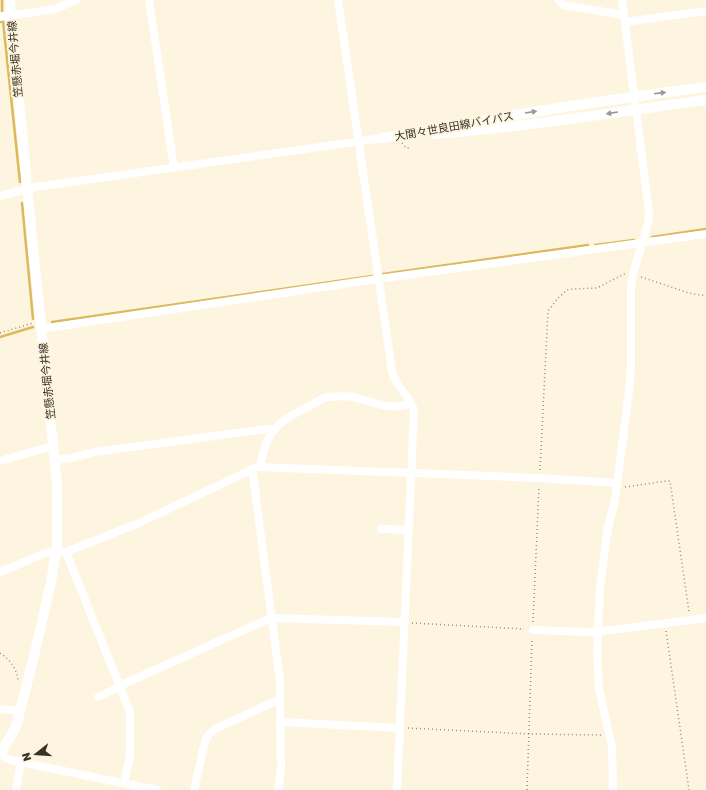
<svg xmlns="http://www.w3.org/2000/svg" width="706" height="790" font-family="'Golos Text','Noto Sans JP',sans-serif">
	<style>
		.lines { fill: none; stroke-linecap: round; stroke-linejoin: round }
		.stream { stroke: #dcb95d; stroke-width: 2.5 }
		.path { stroke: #958f7d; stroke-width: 1.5; stroke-dasharray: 1 3; stroke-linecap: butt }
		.minor { stroke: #fff; stroke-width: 8 }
		.major { stroke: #fff; stroke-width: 10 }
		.oneway { fill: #9b9892 }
		.labels { text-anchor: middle; stroke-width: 4; stroke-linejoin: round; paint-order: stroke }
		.street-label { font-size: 11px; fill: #373224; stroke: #fef5e0 }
	</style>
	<rect width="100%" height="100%" fill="#fef5e0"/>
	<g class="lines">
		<g class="stream">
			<path d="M2,0V11"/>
			<path d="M0,22L3,21L20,182"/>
			<path d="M22,203L33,319"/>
			<path d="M652,237L706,229"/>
			<path d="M595,245L634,240"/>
			<path d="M383,274L588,245"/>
			<path d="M52,322L372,276"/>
			<path d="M0,337L33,327"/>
		</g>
		<g class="path">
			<path d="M402,143L406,148H409"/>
			<path d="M641,277L689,293L706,296"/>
			<path d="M0,333L33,323"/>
			<path d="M540,470L548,311L558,298L567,290L573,289L597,288L626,273"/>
			<path d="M625,487L667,481H670L689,612"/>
			<path d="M533,622L539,486"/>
			<path d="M412,623L524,629"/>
			<path d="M666,631L689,790"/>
			<path d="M0,653C10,660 16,667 18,680"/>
			<path d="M408,728L529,734L602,735"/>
			<path d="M527,790L532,638"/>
		</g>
		<g class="minor">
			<path d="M149,0L174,168"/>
			<path d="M338,0L392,371C395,387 411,396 414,411L397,790"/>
			<path d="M559,0L563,5L624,15"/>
			<path d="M0,17L55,9L76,0"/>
			<path d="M625,22L706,11"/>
			<path d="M0,196L36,187L383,138"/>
			<path d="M41,329L371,280L706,234"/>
			<path d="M55,460L71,458L95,452L266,429L273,430"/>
			<path d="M0,461L53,446"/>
			<path d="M260,466C269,418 287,420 324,398L327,397C335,397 345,395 353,397C373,401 390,412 411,403"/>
			<path d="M251,469L253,475L280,682L281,770L278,790"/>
			<path d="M381,529L409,530"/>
			<path d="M66,552L130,712V756L124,783"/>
			<path d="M0,572L45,553L66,552L139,523L257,467L539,478L617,483"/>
			<path d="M533,630L590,632L603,631L706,618"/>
			<path d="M98,697L113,690L119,686L271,618L405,622"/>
			<path d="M0,709L21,711"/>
			<path d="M280,722L400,728"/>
			<path d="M0,754L10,760L157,790"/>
			<path d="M16,790L21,761"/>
			<path d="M194,790L205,741L209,734L215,729L274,702L279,701"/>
			<path d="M613,790L612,747L599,689L597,653L600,587L604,558L607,532L615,500L629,391L631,366V287L633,274L649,220V212L622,0"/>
		</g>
		<g class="major">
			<path d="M434,134C526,127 616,112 706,100"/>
			<path d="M383,138C490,118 598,101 706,87"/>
			<path d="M0,754L16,727L34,656L51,582L57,546V485L28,197L10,0"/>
		</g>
	</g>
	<defs><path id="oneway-solid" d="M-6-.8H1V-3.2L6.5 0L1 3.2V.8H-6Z"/></defs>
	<g class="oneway">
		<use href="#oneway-solid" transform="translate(660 93) rotate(-7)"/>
		<use href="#oneway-solid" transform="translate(531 112) rotate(-9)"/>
		<use href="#oneway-solid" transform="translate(612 113) rotate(171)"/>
	</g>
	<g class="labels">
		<g class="street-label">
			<text transform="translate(15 59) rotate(-95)" y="4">笠懸赤堀今井線</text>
			<text transform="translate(454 126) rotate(-10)" y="4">大間々世良田線バイパス</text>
			<text transform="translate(47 381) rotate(-96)" y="4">笠懸赤堀今井線</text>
		</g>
	</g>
	<g transform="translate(36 754) rotate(253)" stroke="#fef5e0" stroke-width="3" paint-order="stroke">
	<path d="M0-3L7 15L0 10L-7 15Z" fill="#373224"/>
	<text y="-6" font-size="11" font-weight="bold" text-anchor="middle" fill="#373224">N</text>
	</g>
</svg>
